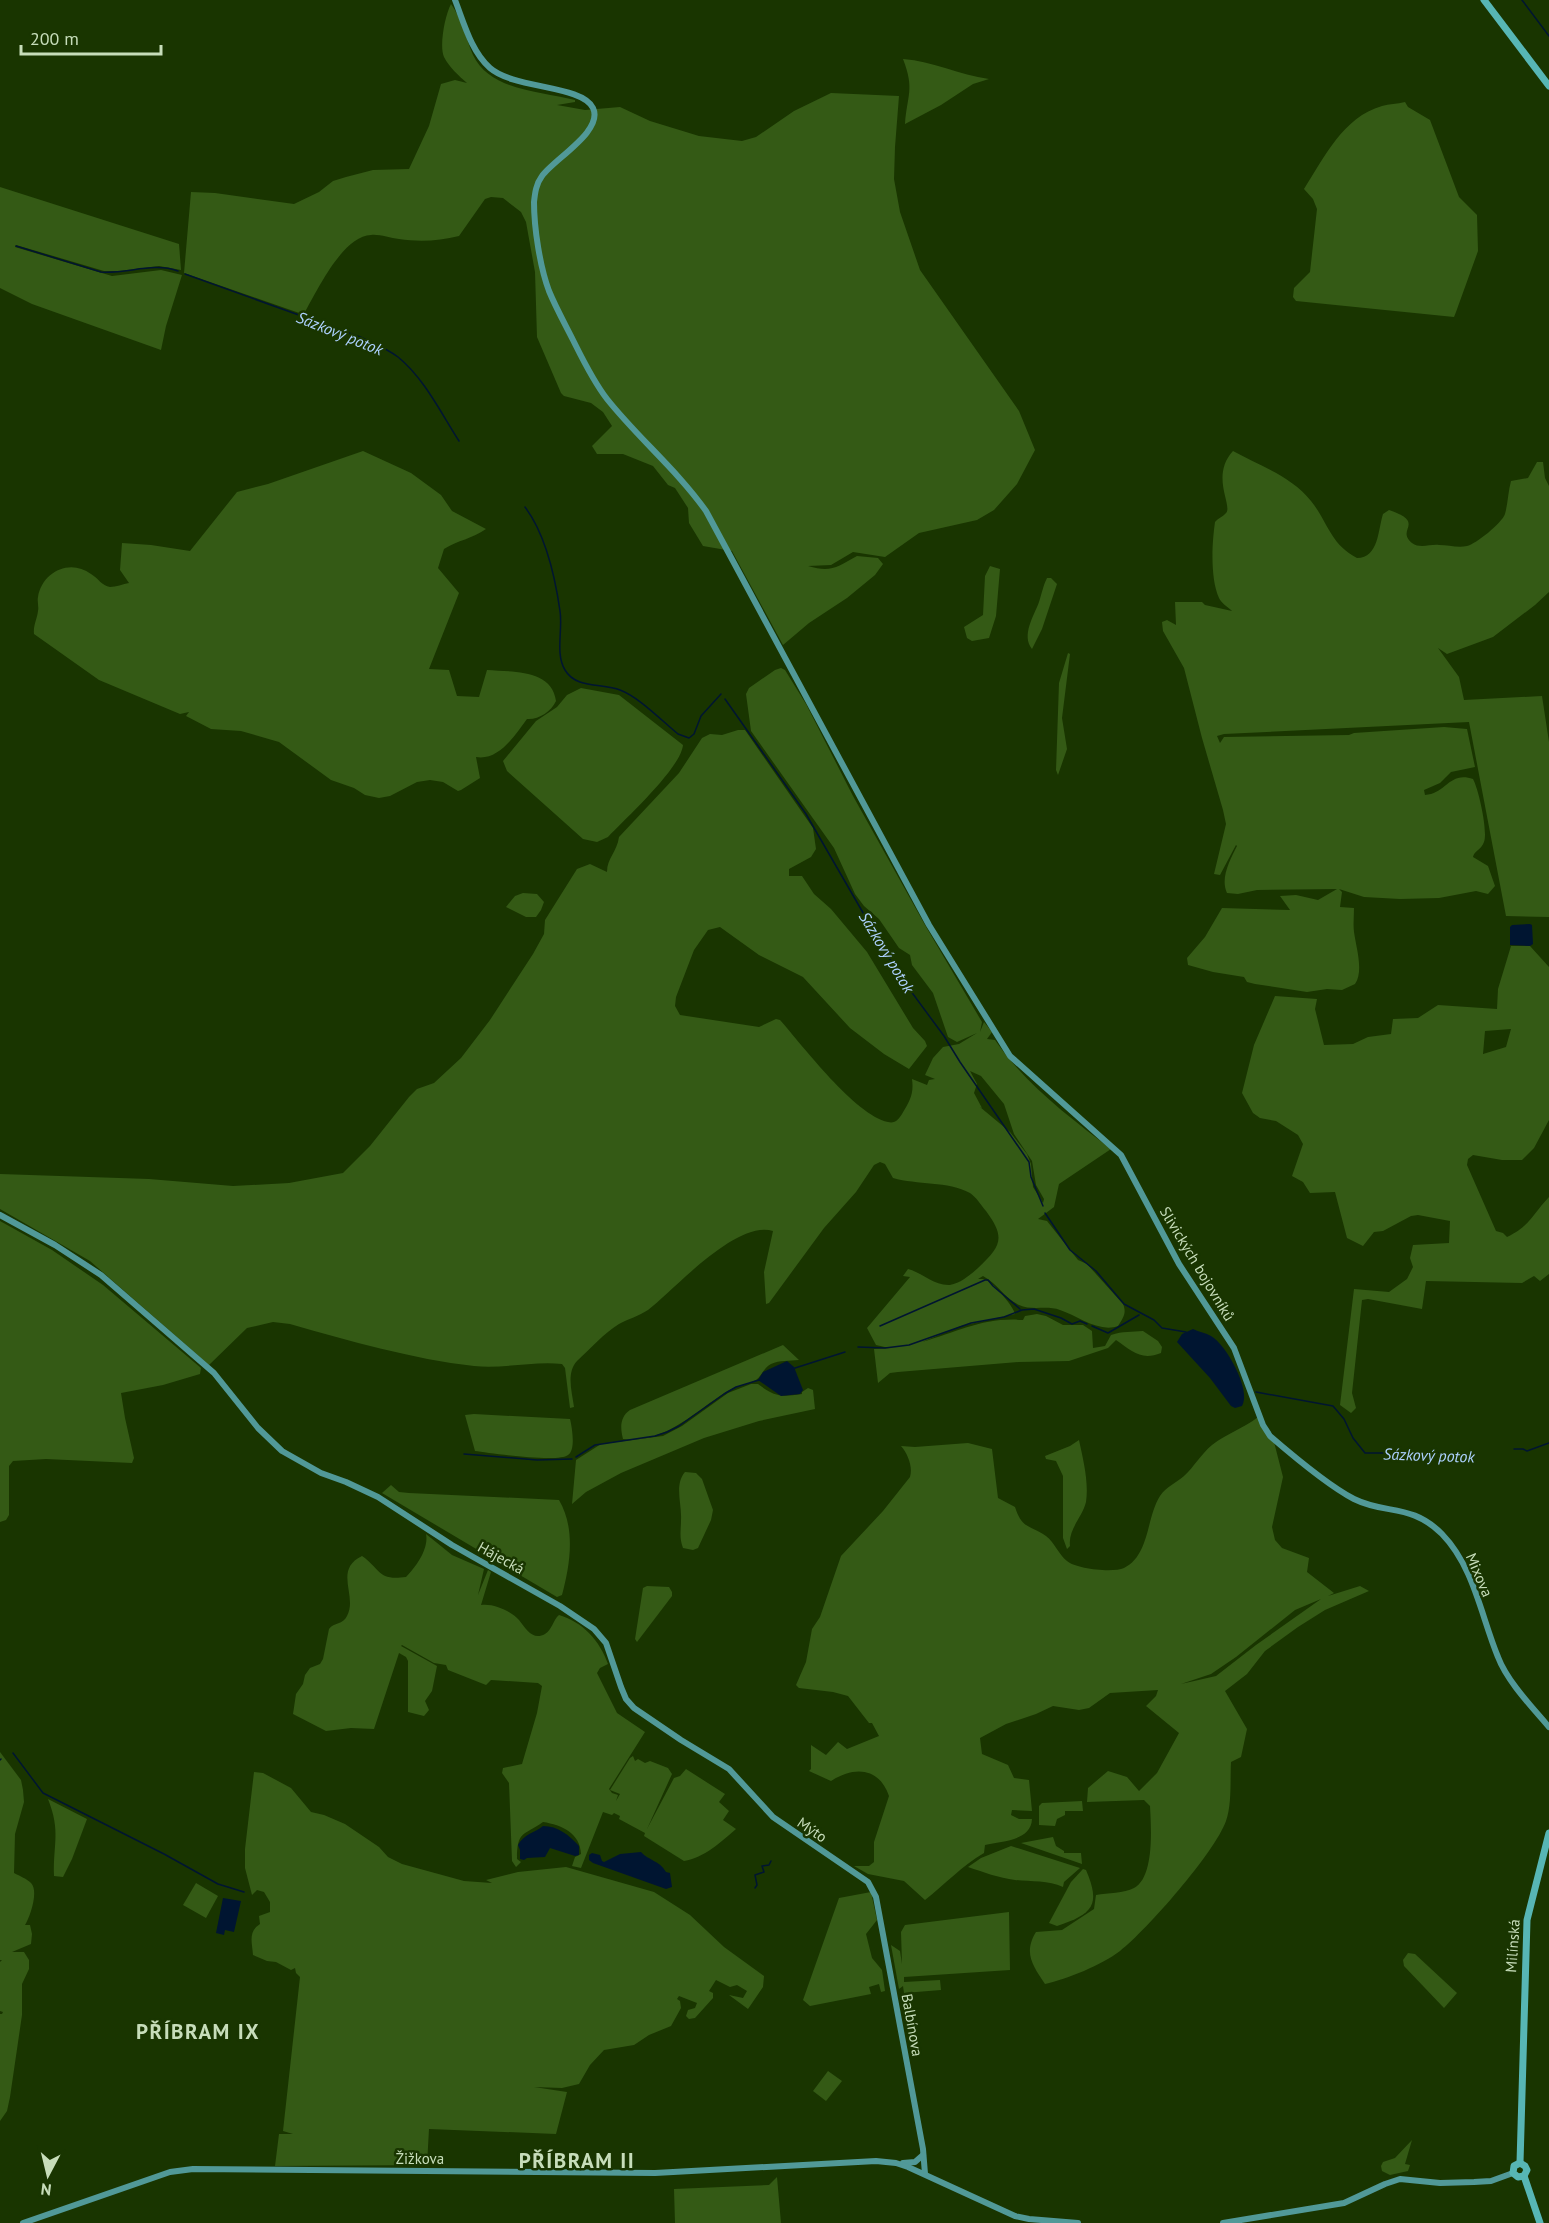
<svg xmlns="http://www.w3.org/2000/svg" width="1549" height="2223" font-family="'PT Sans',sans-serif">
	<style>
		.green { fill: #345a15; fill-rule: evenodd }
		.water { fill: #001531 }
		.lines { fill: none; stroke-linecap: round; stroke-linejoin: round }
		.stream { stroke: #001531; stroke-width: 1.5 }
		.secondary { stroke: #519998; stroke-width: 6 }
		.primary { stroke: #57b6b5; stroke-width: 7 }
		.labels { text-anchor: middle; stroke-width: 5; stroke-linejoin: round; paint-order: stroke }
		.street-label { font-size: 15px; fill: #c7ddba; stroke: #193500 }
		.water-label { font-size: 16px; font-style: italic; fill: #add1fe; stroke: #193500 }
		.district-label { font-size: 21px; font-weight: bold; letter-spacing: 1.5px; fill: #c7ddba; stroke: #193500 }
	</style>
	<rect width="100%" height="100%" fill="#193500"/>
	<g class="green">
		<path d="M451,4C461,17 466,39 473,55C490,91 540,91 575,100V102L557,105L585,110L620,107L650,121L699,136L742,141L756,137L794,111L831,93L899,96L895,147L894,179L900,212L920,270L1019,411L1035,450L1017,484L994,510L977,520L919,533L885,557L853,552L831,565L808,566C831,573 837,567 857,556L878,558L883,564L875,575L847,598L809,623L783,645L732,551L703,546L689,523L688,508L675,488L668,485L653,466L623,454H597L592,446L612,426L603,412L591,403L564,396L561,393L537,337L535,272L526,222L521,212L503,198L491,197L485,199L459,236C439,241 419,242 399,239C390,238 379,234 371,235C343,236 318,289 306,310L305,315L184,273L191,192L215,193L294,204L319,192L333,181L346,177L373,170L409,169L429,126L441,84L455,80L467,83C459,76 449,67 444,57C439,46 445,15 451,4Z"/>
		<path d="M903,59C933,61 959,75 989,79L973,84L941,105L905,124C907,95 915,90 903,59Z"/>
		<path d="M1405,102L1408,107L1430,120L1459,197L1477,215L1478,251L1456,312L1454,317L1296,301L1293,297L1294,288L1310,272L1317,209L1313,199L1304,189C1324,158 1343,117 1382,106C1389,104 1397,104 1405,102Z"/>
		<path d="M0,187L179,244L181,270L159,266L120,271H104L16,245L15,247L112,276L161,270L182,275L166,326L161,350L32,304L0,288Z"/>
		<path d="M363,451L411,473L441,495L452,511L486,529C472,539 458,540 444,549L438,568L459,593L429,669L449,670L457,696L479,697L487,670C512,672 552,669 556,701C551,712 538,720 527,719C515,735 499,761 476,757L480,778L461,790L458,791L443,782L430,780L417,782L390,796L379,798L365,795L354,788L331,780L279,742L241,731L211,729L186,716L189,712L180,714L99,680L34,634C33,626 37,619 38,611C39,606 37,602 38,597C42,572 70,558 91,574C98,578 102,586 110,587C116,587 123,584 129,583L120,570L122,543L151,545L190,551L237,492L268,484Z"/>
		<path d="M1233,451C1260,466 1291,476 1311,501C1328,522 1330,544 1357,558C1379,558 1378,529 1383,514L1389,510C1427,523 1395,529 1412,543C1420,549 1430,544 1439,545C1448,545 1458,548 1467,546C1476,544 1502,523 1505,514C1508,503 1508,492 1511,481L1528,478L1537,462H1543L1545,478L1549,486V592L1535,605L1493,637L1447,654L1438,648L1459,677L1464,700L1542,696L1549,742V917L1506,916L1469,722L1224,734L1217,736L1220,743L1224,737L1349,735L1354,733L1444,727L1467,729L1475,767L1451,772L1440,783L1424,790L1425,795C1446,794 1449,771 1473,779C1479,790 1488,832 1484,842C1481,850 1474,851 1473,857L1488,866L1495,886L1488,894L1476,891L1439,898L1400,899L1364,897L1339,889L1342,892L1340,907L1354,908C1354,916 1353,924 1354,932C1356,947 1364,971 1355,984L1342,990L1327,989L1307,992L1255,984L1247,982L1244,977L1213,972L1188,965L1187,958L1205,937L1222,908L1290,910L1280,896L1296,895L1318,900L1337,889L1257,890L1238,894L1227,893C1220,878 1230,860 1237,846L1236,845L1220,875L1214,874L1226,824L1223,810L1202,738L1184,668L1163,631L1162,622L1167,620L1176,625L1175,602H1202L1205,605L1232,611C1228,607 1221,603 1219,598C1210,578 1212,543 1215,522C1218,518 1223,517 1226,513C1233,506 1210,476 1233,451Z"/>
		<path d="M990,566L1000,569L996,616L989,638L972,641L967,638L964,627L983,615L985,576Z"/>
		<path d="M1047,578H1051L1057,584L1042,629L1032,649C1021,635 1034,616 1039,602C1042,593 1043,586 1047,578Z"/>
		<path d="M1068,653L1070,654L1062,718L1067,749L1058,775L1056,770L1059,683Z"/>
		<path d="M781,668L785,670L806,704L853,796L925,925L982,1022L980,1032L984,1022L992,1032L987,1039L995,1040C1025,1084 1069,1117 1111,1149L1059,1184L1054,1207L1038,1219L1047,1221L1078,1260L1087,1264L1123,1304C1127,1313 1123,1318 1118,1326C1099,1333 1078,1316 1060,1310C1047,1305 1032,1311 1019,1305C1004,1298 998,1284 983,1276L978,1279C983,1279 984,1279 988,1281C995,1285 1014,1307 1015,1314L961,1326L922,1342C958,1332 983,1317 1023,1320L1025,1316L1037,1314L1046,1316L1063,1325H1083L1092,1331L1093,1348L1105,1346L1111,1335C1123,1331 1132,1332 1143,1331L1158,1341L1162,1347L1161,1353C1141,1361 1132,1351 1116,1340L1108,1348L1069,1361L1019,1362L898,1372L890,1373L878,1383L874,1349L904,1347L889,1348L876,1345L867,1328L910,1277L903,1276L908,1269C923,1273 934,1286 950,1285C961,1283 970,1275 978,1268C1001,1246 1006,1238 986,1211C981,1205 976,1197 970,1193C948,1181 917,1185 893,1178L885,1164L880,1162L874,1165L856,1192L824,1228L769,1303L766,1304L764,1272L773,1231C736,1220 675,1289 648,1310C639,1316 628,1319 619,1324C604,1333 590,1349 577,1361C566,1373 572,1392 574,1407L570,1408L565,1368L562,1364C533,1361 504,1369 474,1366C412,1359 350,1341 290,1324L273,1322L247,1328L209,1365L90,1261L0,1209V1174L149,1179L233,1186L289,1183L343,1173L370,1146L409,1097L417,1089L434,1083L461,1058L490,1020L533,954L544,934L545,920L577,869L590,864L607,872C607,858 617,852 619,837L679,773L702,738L710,734L722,735L738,730H745L813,828L816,849L811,857L789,869V876H802L814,894L831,909L867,952L913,1028L925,1041L927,1046L909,1069L884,1054L850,1028L803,977L759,955L720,927L708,930L694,950L676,997L675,1006L680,1015L759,1027L776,1019L780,1020C803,1046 855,1115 888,1122C895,1124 899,1119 902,1114C910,1101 914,1094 912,1079L927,1085L929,1080L935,1079L925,1075L933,1058L943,1047L959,1044L977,1033L957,1042L948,1037L933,993L912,965L910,955L899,948L879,919L864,906L855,894L834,848L751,731L746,694L749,688L775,670ZM970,1071L981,1076L1004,1104L1014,1134L1032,1161L1036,1185L1044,1199L1043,1203L1033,1187L1031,1164L1027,1154L1010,1132L980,1107L982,1108L974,1093L977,1084Z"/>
		<path d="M581,688L619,695L683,745C681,768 625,819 608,837L597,842L583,839L507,771L503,761L536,721L557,707L567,695Z"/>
		<path d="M523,893L537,894L544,902L541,910L536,917H526L506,907L515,896Z"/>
		<path d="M1511,946H1530L1549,967V1120L1534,1148L1522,1160H1502L1473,1155L1468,1159L1467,1165L1496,1231L1503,1233L1507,1237C1531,1225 1532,1215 1549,1197V1274L1540,1281L1534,1276L1522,1283L1426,1281L1422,1309L1368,1299L1362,1300L1352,1393L1356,1408L1351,1413L1340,1405L1354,1289L1389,1292L1407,1279L1413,1267L1410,1258L1413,1245L1449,1243L1450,1221L1418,1215L1411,1216L1383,1231L1374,1232L1363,1246L1347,1238L1335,1192L1310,1193L1303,1182L1292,1176L1303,1144L1298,1135L1276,1121L1260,1118L1253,1113L1242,1093L1254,1045L1275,996L1317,999L1315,1009L1324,1045L1353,1044L1368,1037L1391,1034L1393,1019L1418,1018L1438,1005L1497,1009L1498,989ZM1511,1029L1506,1047L1483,1054L1485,1031Z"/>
		<path d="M0,1221L52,1250L103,1285L201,1368L200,1374L163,1385L121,1393L125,1418L134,1458L132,1463L46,1459L13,1461L9,1466V1515L6,1520L0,1522Z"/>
		<path d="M783,1345L799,1360C789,1361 780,1360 771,1364C764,1367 762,1376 756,1380C746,1385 735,1386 726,1392C693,1413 664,1444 623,1439C620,1427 620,1417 630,1410Z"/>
		<path d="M751,1384H758C775,1397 780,1397 802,1394V1392L808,1388L813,1390L815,1409L759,1421L704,1438L621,1473L586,1492L572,1504L576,1460L601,1444L663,1436L682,1426L728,1393Z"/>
		<path d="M474,1414L570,1419C572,1427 576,1450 568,1455C558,1463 490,1453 475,1451L465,1415Z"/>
		<path d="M1258,1417L1274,1442L1283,1477L1272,1527L1275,1540L1282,1548L1309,1558L1307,1572L1334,1593L1328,1596L1360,1586L1369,1591L1325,1610L1298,1627L1265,1651L1247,1674L1225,1691L1247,1729L1241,1757L1231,1762C1230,1780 1232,1804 1226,1821C1215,1852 1147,1930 1120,1951C1102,1965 1067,1979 1045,1984C1033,1966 1023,1953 1036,1932L1062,1930L1094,1909L1096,1895C1108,1893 1124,1893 1134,1888C1155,1877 1151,1825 1150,1806L1144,1800L1087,1802L1088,1788L1108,1771L1127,1777L1139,1791L1157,1773L1179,1733L1146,1706L1156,1696L1158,1690L1110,1693L1089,1708L1079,1710L1053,1706L1036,1714L1006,1724L980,1738L982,1754L1008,1765L1014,1778L1029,1780L1032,1811L1012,1810L1011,1815L1019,1819H1032C1031,1841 1002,1841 985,1845L984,1853C962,1866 945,1884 925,1900L904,1881L868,1874L854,1866H869L874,1862V1842L889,1796C879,1767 854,1766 831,1781L809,1771L811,1769V1745L826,1755L838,1742L847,1749L879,1736L872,1723H869L848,1696L833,1692L799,1688L796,1685L806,1662L812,1629L820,1617L841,1556L883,1511L910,1477C913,1467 908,1454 901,1446L915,1447L968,1443L992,1449L998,1498L1015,1507C1022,1529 1030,1525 1046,1536C1055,1543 1059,1555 1067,1561C1076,1569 1113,1573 1124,1568C1150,1555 1146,1518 1160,1496C1166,1487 1176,1483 1184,1476C1194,1467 1201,1454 1212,1445C1226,1434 1244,1428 1258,1417ZM1321,1599L1256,1645L1216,1676L1181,1684L1211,1674L1236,1657L1295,1610Z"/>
		<path d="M1079,1440C1083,1459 1089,1482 1086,1502C1082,1518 1068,1529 1070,1546L1067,1549L1063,1538V1476L1056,1461L1046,1459L1045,1456L1070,1446Z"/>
		<path d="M685,1472L696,1473L702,1479L713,1510L711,1520L698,1548L693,1550L683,1548C679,1538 681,1530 681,1520C682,1504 674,1485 685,1472Z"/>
		<path d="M391,1485L399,1492L409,1493L559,1500C576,1529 570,1565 562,1595L557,1597L382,1493Z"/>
		<path d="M426,1534L452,1555L484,1569L478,1595L488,1570L491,1572L481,1605C493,1603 511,1611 519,1620C526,1629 533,1641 545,1634C552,1630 553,1620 559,1615C583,1622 600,1641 608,1664L600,1668L597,1673L617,1713L645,1732L609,1789L612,1793L618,1795L616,1801L620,1794L610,1790L630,1758L633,1756L635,1761L638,1759L645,1763L650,1761L668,1768L672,1774L647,1829L674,1778L680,1776L686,1769L725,1794L719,1802L729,1811L723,1820L736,1829C721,1842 704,1858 684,1861L644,1836L645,1833L619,1819L620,1816L614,1813L612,1815L603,1812L581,1868L572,1866L575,1857L581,1854C580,1833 562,1825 543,1822C523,1836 517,1831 517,1859L521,1862L516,1867L512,1861L509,1783L502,1773L503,1768L522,1764L537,1713L542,1686L538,1683L491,1680L486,1685L448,1670L446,1665L434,1663L402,1645L401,1646L437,1666L432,1691L425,1701L429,1710L424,1716L408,1712V1661L406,1657L399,1653L374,1729L351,1728L326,1731L293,1714L296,1694L303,1684L305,1675L310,1668L320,1664L323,1659L329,1629C334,1622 343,1625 347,1616C358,1596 333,1570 362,1556C381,1569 377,1581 406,1577C416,1567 429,1549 426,1534Z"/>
		<path d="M647,1586L669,1587L672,1592V1596L637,1642L635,1639L643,1588Z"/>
		<path d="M0,1752L21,1780L23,1790L24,1802L15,1834L14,1873C20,1876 27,1879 31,1883C39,1891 30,1917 25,1925H30L32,1934L31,1944L12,1952H24L29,1960V1969L22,1984V2015L10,2097L7,2111L0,2121V2014H2L3,2012L0,2011V1962L2,1960H0Z"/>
		<path d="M254,1772L263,1773L291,1788L311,1812L324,1815L345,1824L379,1847L388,1857L402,1864L464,1881L492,1883L486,1880L518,1872L566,1867L654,1892L690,1915L724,1947L764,1976L763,1987L748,2009L729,1995L743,1998L747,1991L737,1985L730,1987L716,1980L709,1991L713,1993V1998L695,2018L689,2019L686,2016L688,2010L695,2008L697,2003L679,1996L677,1999L680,2001L681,2008L671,2026L649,2035L634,2045L604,2050L590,2065L579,2084L562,2088L534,2087L567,2092L556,2134L429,2129L427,2165L275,2166L279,2134H293L283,2131L300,1977L296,1973L295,1968L291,1970L276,1962L267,1961L253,1955C252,1942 248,1932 260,1924L259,1916L270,1912V1902L264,1892L257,1890L252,1895L245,1868V1849Z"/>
		<path d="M48,1799L87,1819L72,1859L63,1877L54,1876C53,1844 61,1832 48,1799Z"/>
		<path d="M1082,1801L1083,1811H1065V1815L1057,1819L1055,1826L1039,1825V1806L1042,1803Z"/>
		<path d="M1053,1837L1056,1846L1064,1851V1853H1081L1082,1864L1021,1843Z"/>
		<path d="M1011,1846L1080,1868L1064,1882L1063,1887C1048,1880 1031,1882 1015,1880C999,1878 983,1872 968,1867L981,1858Z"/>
		<path d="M1083,1869L1086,1870C1101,1905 1093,1914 1057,1926L1049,1923L1071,1882Z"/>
		<path d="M196,1883L218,1896L206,1918L183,1905Z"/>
		<path d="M871,1892L877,1920L866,1934L872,1958L882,1970L885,1991L881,1992L879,1984L869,1987L871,1994L810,2006L803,2000L839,1898Z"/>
		<path d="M1009,1912L1010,1970L904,1977V1982L940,1980L941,1990L904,1993L903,1986L899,1989L891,1945L900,1951L902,1964L901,1932L905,1925Z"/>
		<path d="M1408,1953L1415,1954L1457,1993L1444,2008L1404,1966L1403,1960Z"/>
		<path d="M828,2071L842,2081L826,2101L813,2091Z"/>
		<path d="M1412,2140L1405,2164L1410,2165L1408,2171L1390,2175L1382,2171L1381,2166L1383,2162L1395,2158Z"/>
		<path d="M777,2177L781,2223H675L674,2189L769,2185Z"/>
	</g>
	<g class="water">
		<path d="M1530,924L1532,925L1533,944L1530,946L1510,945V927L1512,925Z"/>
		<path d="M1193,1329C1199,1332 1206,1333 1211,1336C1226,1344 1252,1391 1242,1406L1235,1408L1231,1406L1210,1378L1177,1342L1182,1334Z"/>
		<path d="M787,1361L794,1367L803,1390L800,1394L781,1396L758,1380L763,1372Z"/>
		<path d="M543,1826C558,1826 569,1835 579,1846V1855L575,1856L550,1848L545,1857L527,1858L524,1860L520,1859V1850L518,1845C524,1834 534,1833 543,1826Z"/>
		<path d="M641,1852C649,1861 659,1860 666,1872L670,1873L672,1887L666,1889L593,1863L589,1860V1855L592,1853L600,1855L602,1861L604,1862L620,1854Z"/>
		<path d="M223,1898L241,1901L234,1932L225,1930L224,1935L216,1933Z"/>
	</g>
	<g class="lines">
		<g class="stream">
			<path d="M1522,0L1549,36"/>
			<path d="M16,246L101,272C127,274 153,262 178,271"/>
			<path d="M185,274L360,337C373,343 386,348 398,357C424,378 441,413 459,441"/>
			<path d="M525,507C546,535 555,576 560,611C563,629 555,654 565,670C576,689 602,683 620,690C639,697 662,721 678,734L689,738L694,734L701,716L721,694"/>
			<path d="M725,699L806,814L899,975L944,1036L960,1062L1029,1162L1031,1177L1043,1206"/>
			<path d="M1045,1213L1070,1250L1096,1271L1124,1304L1154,1320L1162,1328L1186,1332"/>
			<path d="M880,1326L985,1280H988L993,1286L1020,1309"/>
			<path d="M1092,1326L1108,1333L1139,1315"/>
			<path d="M858,1347L885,1348L909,1345L971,1323L1004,1317L1022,1310L1034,1309L1061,1318L1072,1324L1080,1321L1087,1324"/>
			<path d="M792,1369L845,1352"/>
			<path d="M1256,1392L1333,1406L1344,1419L1353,1438L1365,1453H1452L1475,1456"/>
			<path d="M1514,1449H1523L1527,1451L1549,1443"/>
			<path d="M464,1454L537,1460L572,1459"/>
			<path d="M576,1457L595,1445L655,1436L667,1432L679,1426L724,1394L736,1387L759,1380"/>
			<path d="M13,1753L43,1793L164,1854L218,1884L244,1892"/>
			<path d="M0,1760L1,1759"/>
			<path d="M755,1888L757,1885L755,1875L764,1872L762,1866L769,1865L771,1861"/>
		</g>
		<g class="secondary">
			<path d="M455,0C464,23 471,51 490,68C514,89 582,85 593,108C604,131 554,159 542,176C536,184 535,193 534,202C534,228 540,267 549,291C556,308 565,324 573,340C583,360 593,381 607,399C638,438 677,470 706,511L929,925L1010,1056L1121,1155L1179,1264L1234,1348L1263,1425L1270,1436C1292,1455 1329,1486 1354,1499C1386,1515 1411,1503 1442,1534C1474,1567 1481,1616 1498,1657C1507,1681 1532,1707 1549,1727"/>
			<path d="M0,1215L55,1245L101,1275L214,1373L258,1428L282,1451L321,1473L346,1482L378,1497L452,1545L560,1606L594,1629L606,1643L621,1687L626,1699L634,1708L681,1740L729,1769L773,1817L868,1882L876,1897L923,2149L925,2174"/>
			<path d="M903,2163L915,2162L923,2155"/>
			<path d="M23,2223L170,2172L193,2169L655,2173L876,2161L896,2163L908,2167L1015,2216L1029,2219L1078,2223"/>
			<path d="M1223,2223L1344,2203L1385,2184L1400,2179L1440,2183L1474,2182L1491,2181L1513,2173"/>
		</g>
		<g class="primary">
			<path d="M1484,0L1549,86"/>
			<path d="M1520,2163L1527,1920L1549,1833"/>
			<path d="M1520,2163L1514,2166L1513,2173L1518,2177L1524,2176"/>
			<path d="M1520,2163L1525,2166L1527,2170L1524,2176"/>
			<path d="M1524,2176L1540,2223"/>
		</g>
	</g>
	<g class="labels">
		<g class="street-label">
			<text transform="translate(1197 1264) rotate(59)" y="5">Slivických bojovníků</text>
			<text transform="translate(501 1558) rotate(29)" y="5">Hájecká</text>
			<text transform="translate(1479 1575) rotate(67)" y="5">Mixova</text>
			<text transform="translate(812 1830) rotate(34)" y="5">Mýto</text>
			<text transform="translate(1513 1946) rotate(-86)" y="5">Milínská</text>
			<text transform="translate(912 2025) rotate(80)" y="5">Balbínova</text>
			<text x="420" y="2164">Žižkova</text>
		</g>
		<g class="water-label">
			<text transform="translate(340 333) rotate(22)" y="6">Sázkový potok</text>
			<text transform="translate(887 952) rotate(59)" y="6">Sázkový potok</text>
			<text transform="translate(1429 1455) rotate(2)" y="6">Sázkový potok</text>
		</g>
		<g class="district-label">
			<text x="198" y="2039">PŘÍBRAM IX</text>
			<text x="577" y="2168">PŘÍBRAM II</text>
		</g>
	</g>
	<g transform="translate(48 2175) rotate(187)" stroke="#193500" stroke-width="4.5" paint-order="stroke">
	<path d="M0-4.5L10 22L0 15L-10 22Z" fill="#c7ddba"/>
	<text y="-9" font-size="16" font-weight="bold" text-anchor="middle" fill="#c7ddba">N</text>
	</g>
	<path d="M21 45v9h140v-9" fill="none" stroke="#c7ddba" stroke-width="3"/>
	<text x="30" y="45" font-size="18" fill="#c7ddba" stroke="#193500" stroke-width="4.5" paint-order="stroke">200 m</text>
</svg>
